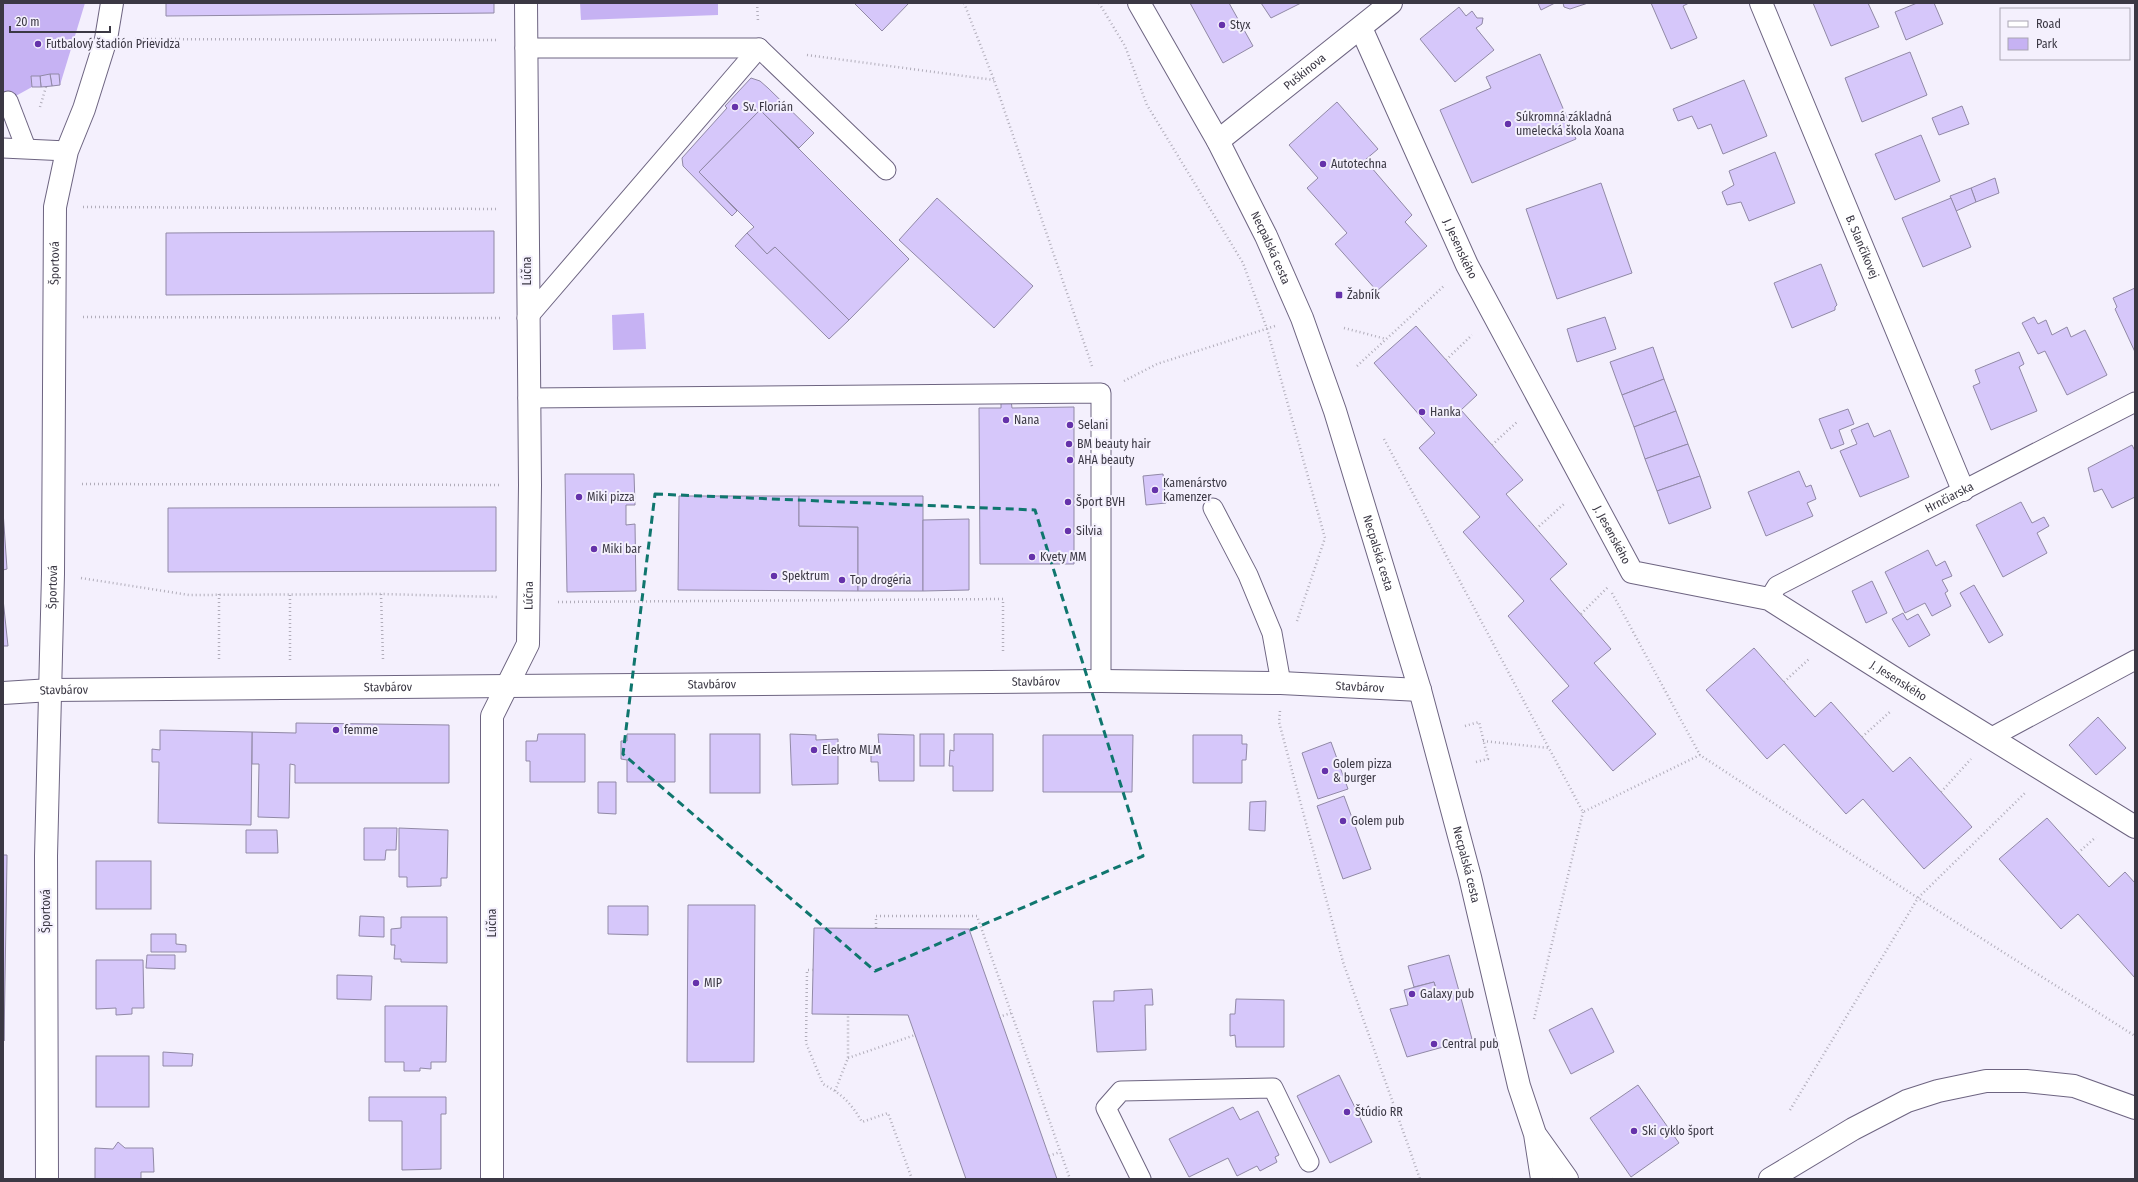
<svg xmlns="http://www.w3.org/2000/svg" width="2138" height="1182" font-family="'Fira Sans Condensed',sans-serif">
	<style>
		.green { fill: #c6b2f3 }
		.building { fill: #d6c7fa; stroke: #9189a6 }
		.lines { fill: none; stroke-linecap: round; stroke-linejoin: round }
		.lane-casing { stroke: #6d6481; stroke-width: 21 }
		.street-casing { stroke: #6d6481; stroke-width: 24 }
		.secondary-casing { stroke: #6d6481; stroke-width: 24 }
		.primary-casing { stroke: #6d6481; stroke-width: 24 }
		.path { stroke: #b1adba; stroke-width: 2.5; stroke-dasharray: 1 3; stroke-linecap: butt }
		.lane { stroke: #fff; stroke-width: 19 }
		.street { stroke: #fff; stroke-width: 22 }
		.secondary { stroke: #fff; stroke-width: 22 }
		.primary { stroke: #fff; stroke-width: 22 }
		.marked { fill: none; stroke: #0f766e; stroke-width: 3; stroke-dasharray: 8 5; stroke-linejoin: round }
		.poi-dot { fill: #6532aa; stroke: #f4f0fd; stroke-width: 1.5 }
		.labels { text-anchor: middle; stroke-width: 4; stroke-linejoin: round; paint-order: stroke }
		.poi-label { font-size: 12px; fill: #3b3844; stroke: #f4f0fd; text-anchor: start }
		.street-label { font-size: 12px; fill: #3b3844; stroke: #f4f0fd }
	</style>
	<rect width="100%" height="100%" fill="#f4f0fd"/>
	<g class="green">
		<path d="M3,3H85L60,85L32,87L3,103Z"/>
		<path d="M580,3H718V15L581,20Z"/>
		<path d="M644,313L646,349L613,350L612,315Z"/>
	</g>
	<g class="building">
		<path d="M166,3H494V13L166,16Z"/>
		<path d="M854,3H909L882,31Z"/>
		<path d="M1190,3H1229L1253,46L1223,63Z"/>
		<path d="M1261,3H1301L1271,18Z"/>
		<path d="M1538,3H1555L1541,10Z"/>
		<path d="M1563,3H1588L1570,9L1564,7Z"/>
		<path d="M1651,3H1689L1683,6L1697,38L1671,49Z"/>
		<path d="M1813,3H1868L1879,27L1831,46Z"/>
		<path d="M1917,3H1934L1943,24L1906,40L1895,12Z"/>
		<path d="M1459,7L1466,16L1472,11L1477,18H1483L1482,24L1476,28L1494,50L1455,82L1420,39Z"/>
		<path d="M1910,52L1927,95L1862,122L1845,78Z"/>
		<path d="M1540,54L1576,139L1472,183L1440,110L1491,88L1486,77Z"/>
		<path d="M50,74H59L60,85L52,86Z"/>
		<path d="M50,74L52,86L41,87L40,76Z"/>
		<path d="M31,76H40L41,87H32Z"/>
		<path d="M751,78L760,81L768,88L814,133L799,148L760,110L699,172L737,211L732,216L683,166L682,158L727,108L725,106Z"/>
		<path d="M1744,80L1767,136L1723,154L1711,124L1698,129L1692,116L1678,121L1673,109Z"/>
		<path d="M1337,102L1378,149L1365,160L1412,215L1405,222L1427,246L1377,291L1335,244L1347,233L1307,188L1318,178L1289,145Z"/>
		<path d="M1962,106L1969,124L1939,135L1932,118Z"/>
		<path d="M760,110L909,259L849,320L775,247L767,254L747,233L754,227L699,172Z"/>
		<path d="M1921,135L1940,181L1895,200L1875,154Z"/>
		<path d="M1775,152L1795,203L1749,221L1741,202L1727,205L1722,192L1734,185L1729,171Z"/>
		<path d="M1995,178L1999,193L1976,202L1971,188Z"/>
		<path d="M1601,183L1632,273L1557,299L1526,209Z"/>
		<path d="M1971,188L1976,202L1956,211L1950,196Z"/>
		<path d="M937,198L1033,286L994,328L899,240Z"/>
		<path d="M1951,198L1971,247L1923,267L1902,218Z"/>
		<path d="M494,231V293L166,295V233Z"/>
		<path d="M747,233L767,254L775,247L849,320L829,339L735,246Z"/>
		<path d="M1821,264L1837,305L1835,307V310L1792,328L1774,283Z"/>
		<path d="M2135,288V352L2115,309L2117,307L2113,298Z"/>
		<path d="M1605,317L1616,349L1577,362L1567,329Z"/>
		<path d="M2034,317L2038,324L2046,320L2052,335L2067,327L2071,337L2085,330L2107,375L2067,395L2045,351L2038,354L2022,323Z"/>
		<path d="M1416,326L1477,395L1461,410L1523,480L1506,494L1567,564L1550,579L1611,649L1594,663L1656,734L1613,771L1552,701L1569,686L1508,616L1524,601L1463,532L1480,517L1419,448L1435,433L1374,363Z"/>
		<path d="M1653,347L1664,379L1622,395L1610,362Z"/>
		<path d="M2019,352L2024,364L2019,367L2037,411L1991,430L1973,386L1980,383L1975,370Z"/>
		<path d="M1664,379L1676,411L1634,427L1622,395Z"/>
		<path d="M1001,400H1011L1012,408L1074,407V564H980L979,408H1001Z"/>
		<path d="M1848,409L1854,424L1839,430L1844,444L1831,449L1819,419Z"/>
		<path d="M1676,411L1688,444L1645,459L1634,427Z"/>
		<path d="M1868,423L1874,437L1890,430L1909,477L1860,497L1840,451L1857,444L1851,430Z"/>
		<path d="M1688,444L1700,476L1657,491L1645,459Z"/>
		<path d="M2132,445L2135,451V497L2112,508L2102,489L2094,492L2088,468Z"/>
		<path d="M1799,471L1806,487L1811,485L1816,499L1807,503L1813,516L1766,536L1748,492Z"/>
		<path d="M565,474H634L635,505H626V525L635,524L636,591L567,592Z"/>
		<path d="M1163,474L1166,503L1146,505L1143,476Z"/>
		<path d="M1700,476L1711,508L1669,524L1657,491Z"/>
		<path d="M679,496H799V526L858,527V591L678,590Z"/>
		<path d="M799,496H923V591H858V527L799,526Z"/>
		<path d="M2021,502L2032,523L2044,517L2049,526L2037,533L2047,553L2003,577L1976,525Z"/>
		<path d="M496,507V571L168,572V508Z"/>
		<path d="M3,511L7,569L3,570Z"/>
		<path d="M969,519V590L923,591V520Z"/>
		<path d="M1928,550L1936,566L1945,561L1952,576L1942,580L1948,591L1945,593L1951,606L1932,616L1925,603L1905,613L1885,572Z"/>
		<path d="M1872,581L1887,613L1866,623L1852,591Z"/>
		<path d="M1974,585L2003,635L1989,643L1960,593Z"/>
		<path d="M3,599L8,646H3Z"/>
		<path d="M1903,613L1907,620L1918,614L1930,635L1909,647L1892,619Z"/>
		<path d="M1754,648L1815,717L1831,702L1893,772L1910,757L1972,827L1924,869L1863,799L1846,814L1784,744L1767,759L1706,690Z"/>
		<path d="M2098,717L2126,748L2096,775L2069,745Z"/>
		<path d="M296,723L449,725V783H295V765L290,764L289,818L258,817L259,764H252V732L296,733Z"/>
		<path d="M160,730L252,732L251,825L158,823L159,762H152V749L160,750Z"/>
		<path d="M538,734H585V782H530V761H526V741H537Z"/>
		<path d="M627,734H675V782H627V760L621,759V741H627Z"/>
		<rect x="710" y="734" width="50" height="59"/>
		<path d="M790,734L816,735V740L838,739V784L792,785Z"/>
		<path d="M878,734L914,735V781H879L878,762H871V746H879Z"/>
		<rect x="920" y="734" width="24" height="32"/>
		<path d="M954,734H993V791H953V766H949L950,750L954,751Z"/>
		<path d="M1043,735H1133L1132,792H1043Z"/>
		<path d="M1193,735H1242V744H1247L1246,760H1242V783H1193Z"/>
		<path d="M1331,742L1348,789L1318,799L1302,753Z"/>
		<path d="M598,782H616V814L598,813Z"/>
		<path d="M1344,796L1371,869L1343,879L1317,806Z"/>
		<path d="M1266,801L1265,831L1249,830L1250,802Z"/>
		<path d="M2047,818L2109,887L2125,872L2135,883V978L2078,914L2061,929L1999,859Z"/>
		<path d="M364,828H397L396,850H386L385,860H364Z"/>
		<path d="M399,828L448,830L447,878H441V886L407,887V877H399Z"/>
		<path d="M246,830H277L278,853H246Z"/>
		<path d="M3,855H7V858L4,1041Z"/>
		<rect x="96" y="861" width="55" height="48"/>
		<path d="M688,905H755L754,1062H687Z"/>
		<path d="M608,906H648V935L608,934Z"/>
		<path d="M360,916L384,917V937L359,936Z"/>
		<path d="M401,917H447V963L401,962V959H394L395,945H391V929L401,928Z"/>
		<path d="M814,928L969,929L1057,1179H966L908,1015L812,1014Z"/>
		<path d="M151,934H176V944L186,945V952H151Z"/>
		<path d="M147,955H175V969L146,968Z"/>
		<path d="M1449,955L1459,991L1438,996L1434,982L1414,987L1408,966Z"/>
		<path d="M96,960H143L144,1008H132V1014L116,1015V1008L96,1009Z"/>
		<path d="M337,975L372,976L371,1000L337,999Z"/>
		<path d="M1434,982L1438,996L1459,991L1472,1039L1407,1057L1390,1009L1408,1005L1404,990Z"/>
		<path d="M1152,989L1153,1005H1145L1146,1050L1097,1052L1093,1001H1114V991Z"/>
		<path d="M1236,999L1284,1000V1047H1236L1235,1035L1230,1036V1014H1235Z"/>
		<path d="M385,1006H447L446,1062H431V1069L420,1068V1071H404V1062H385Z"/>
		<path d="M1592,1008L1614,1052L1571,1074L1549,1030Z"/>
		<path d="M163,1052L193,1054L192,1066H163Z"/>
		<rect x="96" y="1056" width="53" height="51"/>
		<path d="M1339,1075L1372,1142L1330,1163L1297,1096Z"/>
		<path d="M1638,1085L1679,1143L1631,1177L1590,1118Z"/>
		<path d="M369,1097H446V1114H441V1169L402,1170V1121H369Z"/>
		<path d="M1233,1107L1240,1120L1258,1111L1279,1155L1275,1157L1277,1162L1260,1171L1257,1166L1237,1176L1228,1158L1189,1177L1169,1139Z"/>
		<path d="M118,1142L125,1148H153L154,1172H141V1179H95V1148L113,1149Z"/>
	</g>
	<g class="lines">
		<g class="lane-casing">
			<g id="lane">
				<path d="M525,48H759L886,170"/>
				<path d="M8,101L26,148"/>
				<path d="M3,148L67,151"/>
				<path d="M527,318L759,48"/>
				<path d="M528,398L1101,393V681"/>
				<path d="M1213,508L1248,575L1272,633L1281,683"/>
				<path id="s1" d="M1769,599L1777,586L2135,402"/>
				<path d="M1990,738L2135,660"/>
				<path d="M1141,1179L1106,1108L1121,1091L1273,1088L1309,1162"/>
			</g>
		</g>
		<g class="street-casing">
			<g id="street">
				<path id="s2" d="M1761,3L1963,490"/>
				<path id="s3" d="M1361,28L1467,265L1632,572L1769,599L1913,690L2135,827"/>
				<path id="s4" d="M1218,141L1391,3"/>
				<path id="s5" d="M3,693L51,690L1101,681L1281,683L1420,690"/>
				<path id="s6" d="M47,1179L46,856L53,574L55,207L67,151L84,109L106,39L112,3"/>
				<path id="s7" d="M492,1179V716L528,644L530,485L526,3"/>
			</g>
		</g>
		<g class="secondary-casing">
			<path id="secondary" d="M1770,1179L1853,1129L1907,1101L1938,1091L1986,1081H2026L2074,1086L2135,1108"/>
		</g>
		<g class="primary-casing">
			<g id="primary">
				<path id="s8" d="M1139,3L1218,141L1266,236L1302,318L1335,411L1420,690L1470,877L1519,1086L1535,1134L1542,1179"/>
				<path d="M1537,1137L1567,1179"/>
			</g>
		</g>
		<g class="path">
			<path d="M757,3L758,21"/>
			<path d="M964,3L994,80L1092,366"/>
			<path d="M1099,3L1125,46L1147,105L1243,263L1267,329L1325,538L1297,621"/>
			<path d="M135,39L498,40"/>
			<path d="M807,55L994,80"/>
			<path d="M40,107L46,87"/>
			<path d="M83,207L498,209"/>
			<path d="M83,317L500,318"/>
			<path d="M1344,328L1386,339"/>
			<path d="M1446,360L1472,335"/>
			<path d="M1357,366L1445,285"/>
			<path d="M1124,381L1157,364L1275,326"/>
			<path d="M1384,439L1583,812L1700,755L1918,898L2135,1036"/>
			<path d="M1492,445L1518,421"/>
			<path d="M82,484L501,485"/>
			<path d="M1536,529L1564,504"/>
			<path d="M81,578L189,595L381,594L499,597"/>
			<path d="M1612,593L1700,755"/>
			<path d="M219,594V660"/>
			<path d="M381,594L383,659"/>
			<path d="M558,602L1003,599V653"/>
			<path d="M1581,614L1608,587"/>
			<path d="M290,660V594"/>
			<path d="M1784,682L1810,658"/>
			<path d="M1280,711L1279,722L1343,962L1420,1179"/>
			<path d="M1465,726L1479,722L1488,759L1476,762"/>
			<path d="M1862,737L1891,711"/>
			<path d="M1483,741L1549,748"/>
			<path d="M1941,792L1971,759"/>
			<path d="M2078,853L2096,837"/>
			<path d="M876,928V916H977L1070,1179"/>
			<path d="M813,970H807L806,1043L823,1084C842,1094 851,1103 862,1122L888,1113L912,1179"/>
			<path d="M999,1017L1011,1013"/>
			<path d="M1534,1019L1583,812"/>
			<path d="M848,1058L915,1035"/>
			<path d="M835,1091L848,1058V1014"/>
			<path d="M1790,1110L1918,898L2025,793"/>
			<path d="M1049,1156L1060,1152"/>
		</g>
		<use href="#lane" class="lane"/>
		<use href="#street" class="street"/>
		<use href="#secondary" class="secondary"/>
		<use href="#primary" class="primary"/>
	</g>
	<path class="marked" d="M655,494L1035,510L1143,856L875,971L623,754Z"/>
	<g class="poi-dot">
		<circle cx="1222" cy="25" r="4"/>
		<circle cx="38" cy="44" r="4"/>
		<circle cx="735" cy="107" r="4"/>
		<circle cx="1508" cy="124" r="4"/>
		<circle cx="1323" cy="164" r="4"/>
		<rect x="1335" y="291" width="8" height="8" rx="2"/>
		<circle cx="1422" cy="412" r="4"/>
		<circle cx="1006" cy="420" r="4"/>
		<circle cx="1070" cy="425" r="4"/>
		<circle cx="1069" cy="444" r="4"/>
		<circle cx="1070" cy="460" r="4"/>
		<circle cx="1155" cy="490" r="4"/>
		<circle cx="579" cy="497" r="4"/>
		<circle cx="1068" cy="502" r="4"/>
		<circle cx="1068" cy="531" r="4"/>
		<circle cx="594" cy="549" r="4"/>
		<circle cx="1032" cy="557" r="4"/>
		<circle cx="774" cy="576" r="4"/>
		<circle cx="842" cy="580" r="4"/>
		<circle cx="336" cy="730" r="4"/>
		<circle cx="814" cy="750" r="4"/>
		<circle cx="1325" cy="771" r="4"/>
		<circle cx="1343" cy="821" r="4"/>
		<circle cx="696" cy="983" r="4"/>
		<circle cx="1412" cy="994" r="4"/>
		<circle cx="1434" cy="1044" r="4"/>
		<circle cx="1347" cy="1112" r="4"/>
		<circle cx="1634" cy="1131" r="4"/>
	</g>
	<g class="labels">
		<g class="poi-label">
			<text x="1230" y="29">Styx</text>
			<text x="46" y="48">Futbalový štadión Prievidza</text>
			<text x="743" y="111">Sv. Florián</text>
			<text x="1516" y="121">Súkromná základná<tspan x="1516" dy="14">umelecká škola Xoana</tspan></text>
			<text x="1331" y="168">Autotechna</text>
			<text x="1347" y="299">Žabník</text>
			<text x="1430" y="416">Hanka</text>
			<text x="1014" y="424">Nana</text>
			<text x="1078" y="429">Selani</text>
			<text x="1077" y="448">BM beauty hair</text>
			<text x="1078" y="464">AHA beauty</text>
			<text x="1163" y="487">Kamenárstvo<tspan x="1163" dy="14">Kamenzer</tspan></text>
			<text x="587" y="501">Miki pizza</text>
			<text x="1076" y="506">Šport BVH</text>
			<text x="1076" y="535">Silvia</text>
			<text x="602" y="553">Miki bar</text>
			<text x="1040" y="561">Kvety MM</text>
			<text x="782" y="580">Spektrum</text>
			<text x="850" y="584">Top drogéria</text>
			<text x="344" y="734">femme</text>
			<text x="822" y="754">Elektro MLM</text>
			<text x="1333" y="768">Golem pizza<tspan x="1333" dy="14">&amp; burger</tspan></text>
			<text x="1351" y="825">Golem pub</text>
			<text x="704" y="987">MIP</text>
			<text x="1420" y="998">Galaxy pub</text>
			<text x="1442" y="1048">Central pub</text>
			<text x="1355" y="1116">Štúdio RR</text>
			<text x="1642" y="1135">Ski cyklo šport</text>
		</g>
		<g class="street-label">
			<text dy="4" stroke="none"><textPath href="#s4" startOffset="111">Puškinova</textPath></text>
			<text dy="4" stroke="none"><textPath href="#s2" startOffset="264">B. Slančíkovej</textPath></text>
			<text dy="4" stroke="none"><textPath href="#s8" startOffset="278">Necpalská cesta</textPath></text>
			<text dy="4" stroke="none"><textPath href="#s3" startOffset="242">J. Jesenského</textPath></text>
			<text dy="4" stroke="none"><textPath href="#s6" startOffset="916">Športová</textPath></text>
			<text transform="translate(527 271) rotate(-90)" y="4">Lúčna</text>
			<text dy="4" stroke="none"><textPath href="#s1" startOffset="209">Hrnčiarska</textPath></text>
			<text dy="4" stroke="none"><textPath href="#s3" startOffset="566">J. Jesenského</textPath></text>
			<text dy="4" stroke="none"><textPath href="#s8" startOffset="602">Necpalská cesta</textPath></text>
			<text dy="4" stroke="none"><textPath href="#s6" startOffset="592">Športová</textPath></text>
			<text dy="4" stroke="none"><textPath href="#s7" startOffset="592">Lúčna</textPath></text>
			<text dy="4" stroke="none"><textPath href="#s3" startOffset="901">J. Jesenského</textPath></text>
			<text dy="4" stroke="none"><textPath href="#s5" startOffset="1033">Stavbárov</textPath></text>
			<text dy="4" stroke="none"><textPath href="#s5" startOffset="709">Stavbárov</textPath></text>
			<text dy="4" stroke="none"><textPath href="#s5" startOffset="385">Stavbárov</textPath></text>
			<text dy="4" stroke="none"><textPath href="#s5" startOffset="1357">Stavbárov</textPath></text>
			<text dy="4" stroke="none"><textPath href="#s5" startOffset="61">Stavbárov</textPath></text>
			<text dy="4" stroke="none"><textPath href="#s8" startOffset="926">Necpalská cesta</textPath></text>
			<text transform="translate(46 911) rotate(-90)" y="4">Športová</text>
			<text transform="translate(492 923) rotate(-90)" y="4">Lúčna</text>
		</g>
	</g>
	<rect width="2138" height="1182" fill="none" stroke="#3b3844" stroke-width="8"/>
	<rect x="2000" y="8" width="130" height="52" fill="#f4f0fd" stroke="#aaa6b3"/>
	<rect x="2008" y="21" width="20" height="6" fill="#ffffff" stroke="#aaa6b3"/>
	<text x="2036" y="28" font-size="12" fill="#3b3844">Road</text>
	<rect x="2008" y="38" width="20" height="12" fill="#c6b2f3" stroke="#aaa6b3"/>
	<text x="2036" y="48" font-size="12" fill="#3b3844">Park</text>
	<path d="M10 26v6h100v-6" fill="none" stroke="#3b3844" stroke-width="2"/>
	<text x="16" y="26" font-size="12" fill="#3b3844" stroke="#f4f0fd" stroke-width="3" paint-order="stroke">20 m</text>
</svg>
